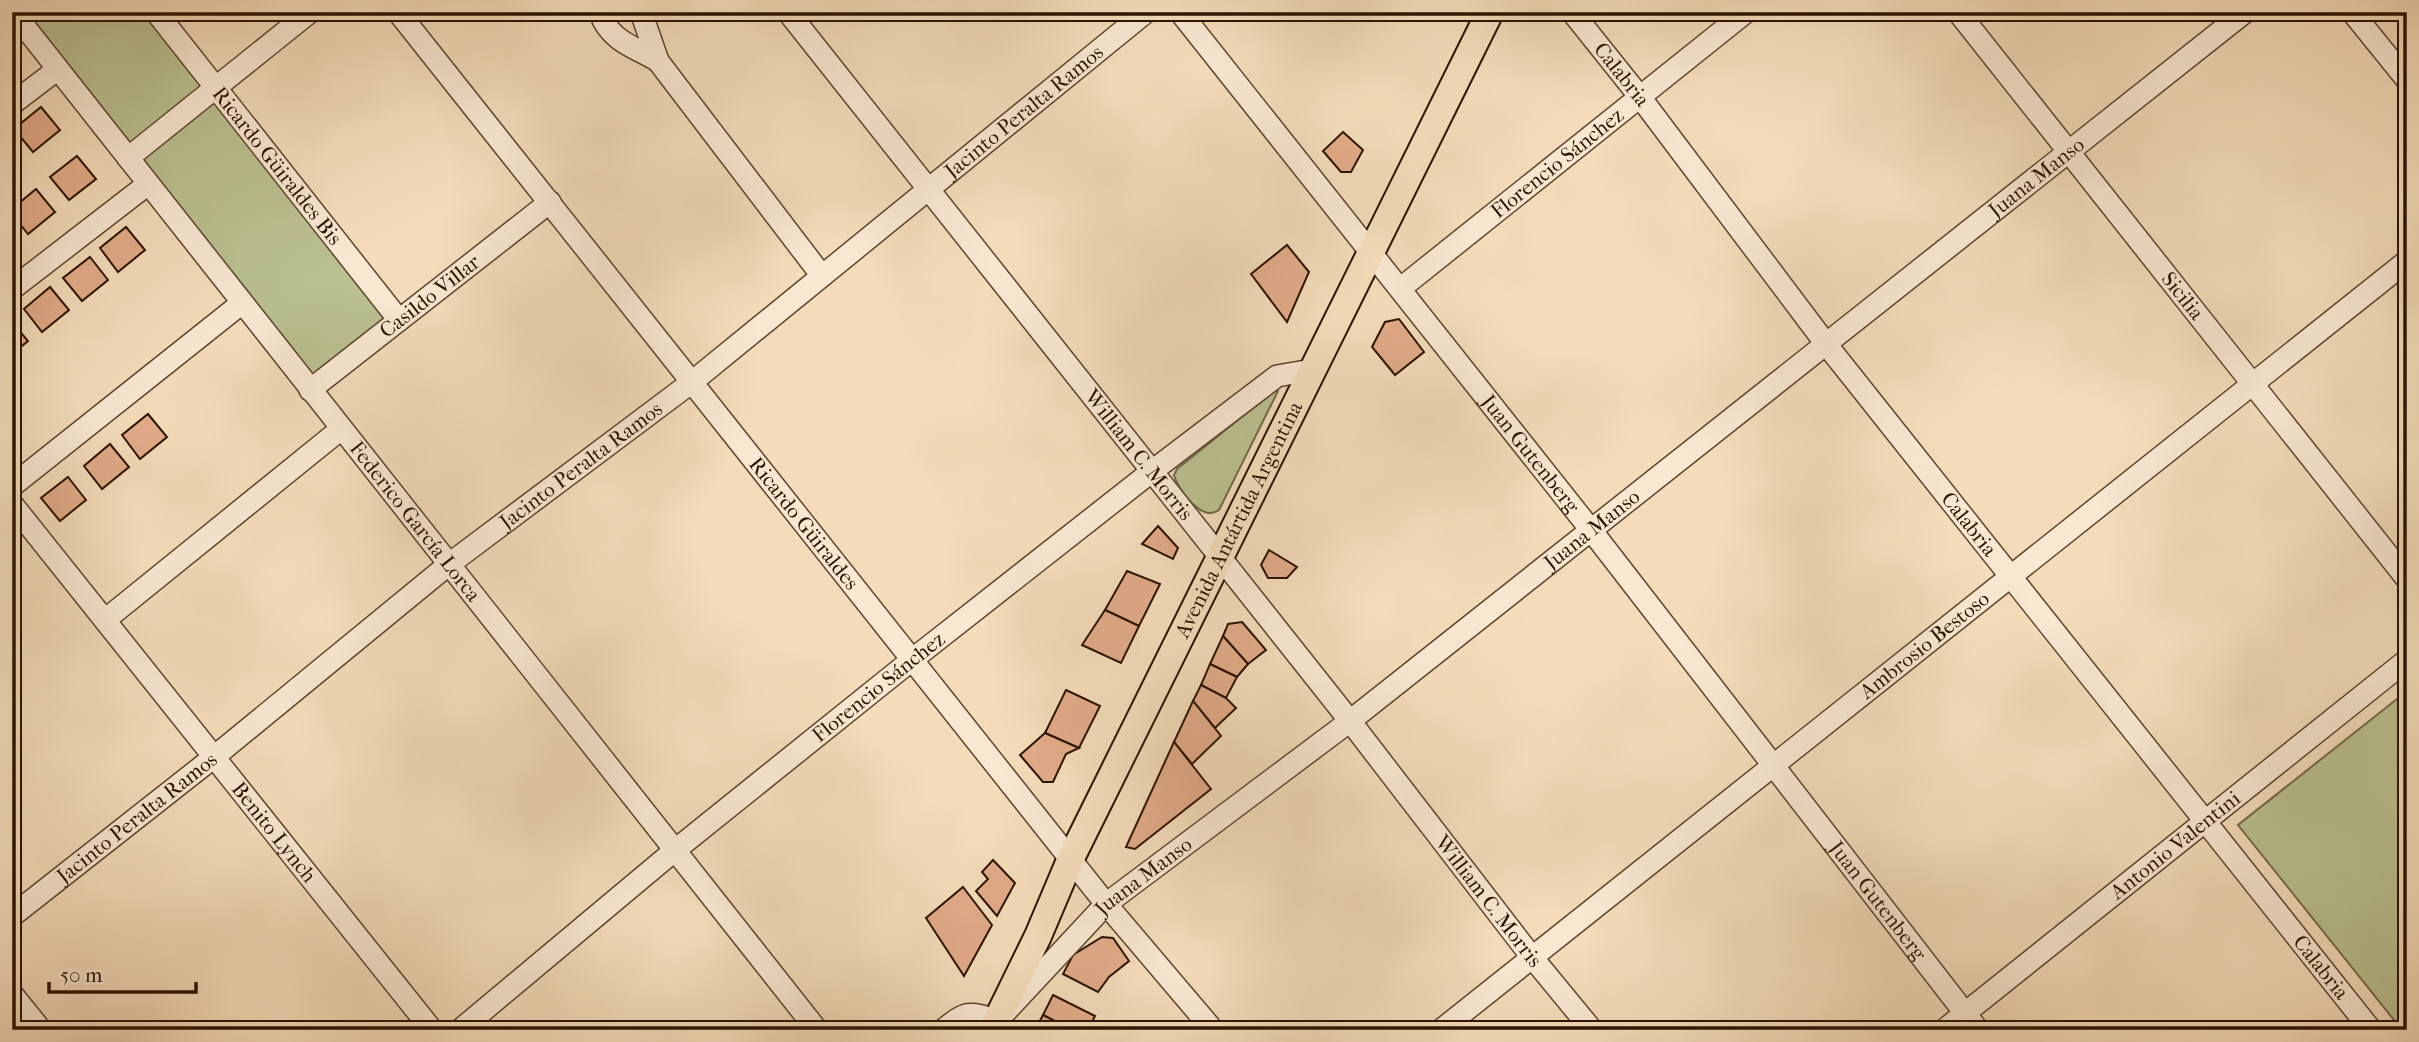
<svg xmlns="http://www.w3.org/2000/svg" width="2419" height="1042" font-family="'IM FELL French Canon',serif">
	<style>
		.green { fill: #bac090; stroke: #726a48; stroke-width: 2 }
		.building { fill: #e2ab89; stroke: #2b1300; stroke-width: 2 }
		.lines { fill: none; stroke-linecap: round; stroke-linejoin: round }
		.minor-casing { stroke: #5d452e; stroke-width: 24 }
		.major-casing { stroke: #2b1300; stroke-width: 30 }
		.minor { stroke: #f8e8d2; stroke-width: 21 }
		.major { stroke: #f4dcba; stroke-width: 26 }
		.labels { text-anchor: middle; stroke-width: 5; stroke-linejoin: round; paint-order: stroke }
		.street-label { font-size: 21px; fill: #2b1300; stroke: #f8e8d2 }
	</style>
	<rect width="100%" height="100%" fill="#f4dcba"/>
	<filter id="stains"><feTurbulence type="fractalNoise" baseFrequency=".00286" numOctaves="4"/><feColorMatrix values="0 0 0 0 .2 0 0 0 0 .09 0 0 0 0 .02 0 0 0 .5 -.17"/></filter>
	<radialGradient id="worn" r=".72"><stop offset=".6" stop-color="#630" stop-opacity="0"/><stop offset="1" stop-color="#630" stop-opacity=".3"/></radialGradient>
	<g class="green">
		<path d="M13,12H156L399,320L310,390Z"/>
		<path d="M1275,390L1278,391L1219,510C1202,523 1178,490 1174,475L1177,469Z"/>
		<path d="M2407,691V1026L2402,1030L2238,825Z"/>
	</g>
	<g class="building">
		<path d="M41,107L60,130L33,152L14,129Z"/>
		<path d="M1343,132L1363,150L1351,172H1341L1323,151Z"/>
		<path d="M77,156L96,179L69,200L50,177Z"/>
		<path d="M36,189L55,212L28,234L12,214V209Z"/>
		<path d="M126,227L145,250L118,272L100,248Z"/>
		<path d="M1287,245L1309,272L1287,322L1251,274Z"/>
		<path d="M90,257L108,280L82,301L63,278Z"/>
		<path d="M50,287L69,310L42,332L24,309Z"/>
		<path d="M1399,319L1424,352L1395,375L1372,347L1385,322Z"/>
		<path d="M12,322L28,341L12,354Z"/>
		<path d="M148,414L167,437L140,459L122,435Z"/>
		<path d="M110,444L129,467L102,489L84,466Z"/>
		<path d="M68,477L86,500L60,521L41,498Z"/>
		<path d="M1158,526L1178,548L1173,559L1142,544Z"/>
		<path d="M1269,550L1297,567L1287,578H1268L1261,565Z"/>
		<path d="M1127,571L1160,584L1139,626L1105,610Z"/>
		<path d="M1105,610L1139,626L1121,663L1082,645Z"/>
		<path d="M1242,622L1266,650L1248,664L1223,636L1228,624Z"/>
		<path d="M1223,636L1248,664L1237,677L1210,664Z"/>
		<path d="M1210,664L1237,677L1226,698L1201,685Z"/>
		<path d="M1201,685L1226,698L1236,708L1215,728L1193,701Z"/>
		<path d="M1066,690L1100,706L1079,748L1045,733Z"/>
		<path d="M1193,701L1221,736L1192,764L1174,742Z"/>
		<path d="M1045,733L1079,748L1066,754L1053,782H1043L1020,755Z"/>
		<path d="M1174,742L1211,789L1135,849L1126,847Z"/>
		<path d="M993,860L1015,883L997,916L976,891L988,879L982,872Z"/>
		<path d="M963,887L992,925L964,976L926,918Z"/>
		<path d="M1102,937L1113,938L1129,961L1109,977L1098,992L1063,974L1073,955Z"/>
		<path d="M1053,995L1095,1016L1088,1030H1072L1043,1015Z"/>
		<path d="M1043,1015L1072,1030H1035Z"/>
	</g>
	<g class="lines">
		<g class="minor-casing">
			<g id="minor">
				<path id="s1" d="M13,12L817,1030"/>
				<path id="s2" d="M156,12L399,320"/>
				<path id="s3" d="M398,12L1106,904L1213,1030"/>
				<path d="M606,12L603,20C615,43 637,48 658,61"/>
				<path d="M641,12L658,61L822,276"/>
				<path id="s4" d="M788,12L1350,721L1531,956L1592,1030"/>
				<path id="s5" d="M1180,12L1591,530L1978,1030"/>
				<path id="s6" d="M1572,12L1640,97L1826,344L2371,1030"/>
				<path id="s7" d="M1958,12L2407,579"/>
				<path d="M2352,12L2407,80"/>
				<path d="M12,104L58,69"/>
				<path d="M128,158L310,12"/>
				<path id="s8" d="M1401,288L1746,12"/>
				<path d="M12,289L148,184"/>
				<path id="s9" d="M310,390L550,202"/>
				<path d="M12,486L242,303"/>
				<path id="s10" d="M12,504L432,1030"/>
				<path d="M105,620L341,429"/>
				<path id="s11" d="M12,916L214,757L448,565L692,382L1146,12"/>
				<path d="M12,994L41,1030"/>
				<path id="s12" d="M460,1030L674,851L913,659L1151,472L1277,376L1312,370"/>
				<path id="s13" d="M943,1030C967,1011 968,1011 997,1021L1106,904L1350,721L2245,12"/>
				<path id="s14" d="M1441,1030L2407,261"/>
				<path id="s15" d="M1944,1030L2407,660"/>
			</g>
		</g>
		<g class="major-casing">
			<g id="major">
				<path id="s16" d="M992,1030L1038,936L1071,858L1490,12"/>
			</g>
		</g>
		<use href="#minor" class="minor"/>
		<use href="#major" class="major"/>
	</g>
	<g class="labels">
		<g class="street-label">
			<text dy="7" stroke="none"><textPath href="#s6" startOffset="80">Calabria</textPath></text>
			<text dy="7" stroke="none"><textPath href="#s11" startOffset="1293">Jacinto Peralta Ramos</textPath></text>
			<text dy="7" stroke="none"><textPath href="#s8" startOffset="200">Florencio Sánchez</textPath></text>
			<text dy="7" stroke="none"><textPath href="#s2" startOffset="196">Ricardo Güiraldes Bis</textPath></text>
			<text dy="7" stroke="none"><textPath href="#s13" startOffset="1400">Juana Manso</textPath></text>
			<text dy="7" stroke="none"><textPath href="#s9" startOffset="152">Casildo Villar</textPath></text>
			<text dy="7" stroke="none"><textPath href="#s7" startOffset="362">Sicilia</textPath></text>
			<text dy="7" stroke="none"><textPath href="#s5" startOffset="564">Juan Gutenberg</textPath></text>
			<text dy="7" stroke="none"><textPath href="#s4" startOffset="565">William C. Morris</textPath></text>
			<text dy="7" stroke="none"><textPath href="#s11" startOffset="726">Jacinto Peralta Ramos</textPath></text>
			<text dy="7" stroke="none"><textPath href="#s16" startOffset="567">Avenida Antártida Argentina</textPath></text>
			<text dy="7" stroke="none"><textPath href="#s1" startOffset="649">Federico García Lorca</textPath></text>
			<text dy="7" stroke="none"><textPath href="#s3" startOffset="653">Ricardo Güiraldes</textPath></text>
			<text dy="7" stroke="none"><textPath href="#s6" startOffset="648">Calabria</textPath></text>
			<text dy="7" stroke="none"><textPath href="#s13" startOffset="833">Juana Manso</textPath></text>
			<text dy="7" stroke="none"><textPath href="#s14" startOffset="618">Ambrosio Bestoso</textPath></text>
			<text dy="7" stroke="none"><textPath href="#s12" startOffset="541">Florencio Sánchez</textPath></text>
			<text dy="7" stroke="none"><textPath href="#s11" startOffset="159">Jacinto Peralta Ramos</textPath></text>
			<text dy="7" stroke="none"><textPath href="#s10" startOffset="420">Benito Lynch</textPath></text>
			<text dy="7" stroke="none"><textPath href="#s15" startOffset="296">Antonio Valentini</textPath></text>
			<text dy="7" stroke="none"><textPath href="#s13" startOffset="266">Juana Manso</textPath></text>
			<text dy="7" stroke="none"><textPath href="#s4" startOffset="1132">William C. Morris</textPath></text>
			<text dy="7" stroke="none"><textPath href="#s5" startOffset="1130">Juan Gutenberg</textPath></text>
			<text dy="7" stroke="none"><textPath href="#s6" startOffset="1214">Calabria</textPath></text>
		</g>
	</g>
	<rect width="2419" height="1042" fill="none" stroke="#f4dcba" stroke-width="42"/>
	<rect x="14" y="14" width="2391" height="1014" fill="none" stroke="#2b1300" stroke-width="3.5"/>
	<rect x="21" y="21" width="2377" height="1000" fill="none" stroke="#2b1300" stroke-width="2"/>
	<path d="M49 982v10h147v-10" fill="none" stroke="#2b1300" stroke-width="3.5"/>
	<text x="60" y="982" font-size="21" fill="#2b1300" stroke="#f8e8d2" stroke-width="5" paint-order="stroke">50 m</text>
	<rect width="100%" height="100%" filter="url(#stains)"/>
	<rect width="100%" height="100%" fill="url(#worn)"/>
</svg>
